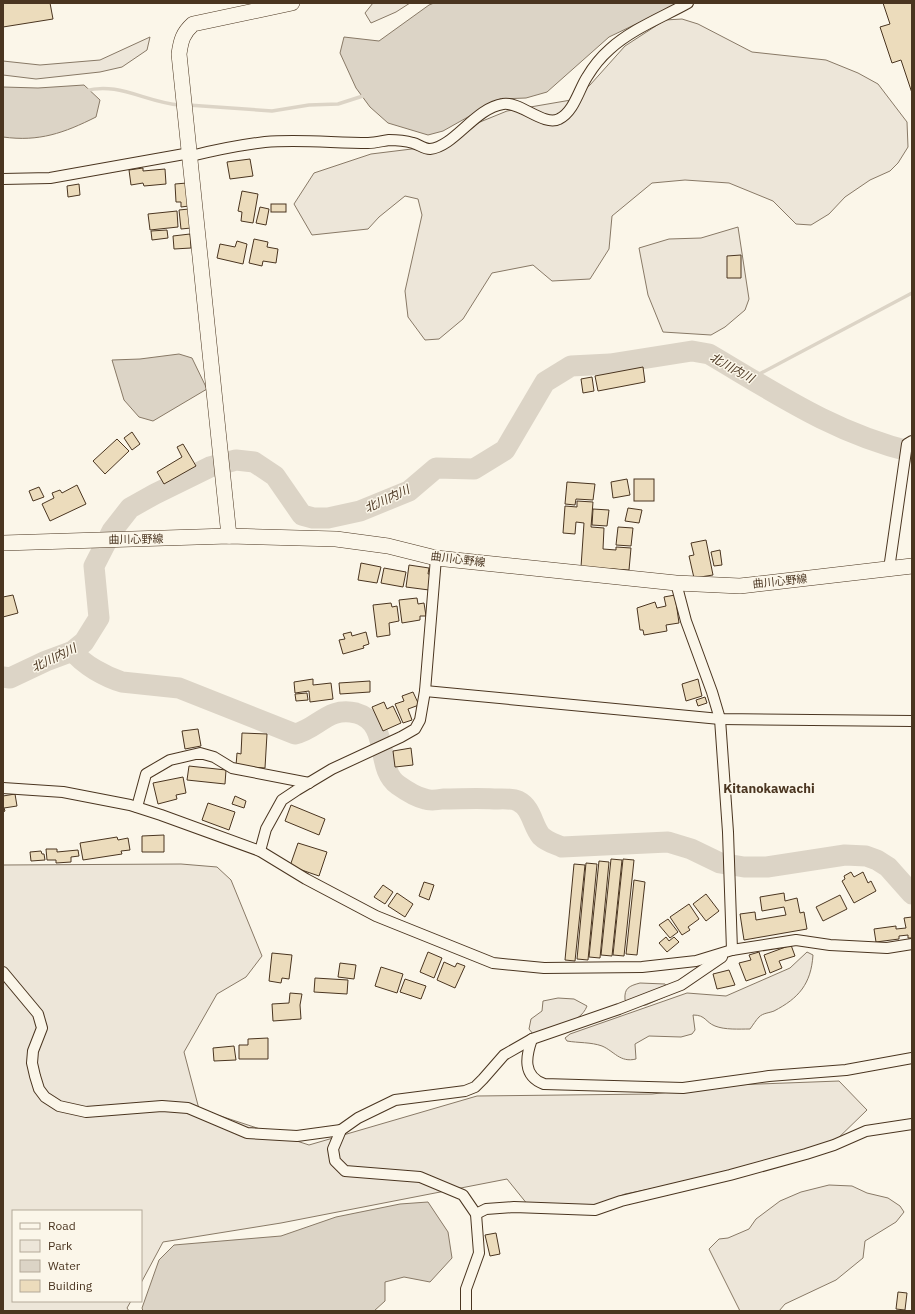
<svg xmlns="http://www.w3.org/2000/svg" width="915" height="1314" font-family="'IBM Plex Sans','Noto Sans JP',sans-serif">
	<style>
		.green { fill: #ede6d9; stroke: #887966 }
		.water { fill: #dcd4c6; stroke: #887966 }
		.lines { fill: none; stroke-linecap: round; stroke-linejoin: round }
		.stream { stroke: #dcd4c6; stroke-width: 3.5 }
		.river { stroke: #dcd4c6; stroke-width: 21 }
		.building { fill: #ecdcbc; stroke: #4a3520 }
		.street-casing { stroke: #4a3520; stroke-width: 12 }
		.secondary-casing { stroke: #4a3520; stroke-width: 16 }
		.street { stroke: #fbf6e9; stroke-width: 10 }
		.secondary { stroke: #fbf6e9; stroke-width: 15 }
		.labels { text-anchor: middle; stroke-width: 3; stroke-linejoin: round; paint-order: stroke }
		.street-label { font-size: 11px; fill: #4a3520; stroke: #fbf6e9 }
		.water-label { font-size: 12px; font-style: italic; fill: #4a3520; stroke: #fbf6e9 }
		.quarter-label { font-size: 13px; font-weight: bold; fill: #4a3520; stroke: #fbf6e9 }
	</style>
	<rect width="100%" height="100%" fill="#fbf6e9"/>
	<g class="green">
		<path d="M373,3H410L396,12L371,23L365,13Z"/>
		<path d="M682,19L698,24L752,52L826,60L858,73L878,84L907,122L908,147L898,163L890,171L870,180L845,197L829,214L811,225L796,224L773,201L729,183L685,180L652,183L612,216L609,249L590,279L552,281L533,265L492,273L463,319L439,339L425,340L408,317L405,291L422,215L418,199L405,196L379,217L368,229L312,235L294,204L314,173L371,154L436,146L480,122L507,111L571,100L590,85L625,46L665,20Z"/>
		<path d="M150,37L147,50L122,67L100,72L36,79L3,75V61L40,65L100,60Z"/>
		<path d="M738,227L749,299L745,310L725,327L711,335L663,332L648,295L639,248L669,239L701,238Z"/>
		<path d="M181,864L217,867L231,880L262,956L246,977L217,994L184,1052L199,1109L309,1145L477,1096L652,1094L733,1085L839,1081L867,1110L831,1145L740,1171L625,1194L592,1207L528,1205L507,1179L281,1223L163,1242L141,1283V1211H13V1301H131L127,1308L129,1311H3V865Z"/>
		<path d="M807,952L813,955C811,984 799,998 774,1011C769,1013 763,1013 759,1017C756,1020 753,1025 750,1029C739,1029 725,1030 715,1026C705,1022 706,1015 693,1015L695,1030L692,1034L681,1037L649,1036L635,1044L636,1059C620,1063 614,1051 602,1046C591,1042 578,1043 567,1041L565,1038L570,1034L687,993L726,996L790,968Z"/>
		<path d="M640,983L665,984L671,994L646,1005L633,1007L625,1000C624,988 629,986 640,983Z"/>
		<path d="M558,998L574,999L587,1006C580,1025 550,1028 533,1034L529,1029L531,1019L542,1011L543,1001Z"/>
		<path d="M829,1185L852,1186L867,1193L888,1198L900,1206L904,1212L896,1222L865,1241L863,1258L836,1280L785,1304L779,1311H740L709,1249L719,1239L728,1238L749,1229L756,1219L780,1201L801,1192Z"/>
	</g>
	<g class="water">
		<path d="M434,3H680L609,37L547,92L526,98L500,99L443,131L428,135L388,123L370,107L356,88L340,53L344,37L379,41L429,5Z"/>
		<path d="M84,85L100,100L96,117C64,133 39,142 3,137V87L38,88Z"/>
		<path d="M179,354L192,358L207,389L153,421L139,417L124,400L112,360L140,359Z"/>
		<path d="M428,1202L448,1232L452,1258L430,1282L404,1277L385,1282V1301L374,1311H143L142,1308L159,1260L174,1245L281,1236L336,1217L400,1204Z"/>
	</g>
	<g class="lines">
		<g class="stream">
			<path d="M85,91C118,81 147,103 180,105"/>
			<path d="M188,105L272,111L309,105L338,104L366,95"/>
			<path d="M750,379L912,293"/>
		</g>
		<g class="river">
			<path d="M73,651C83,665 106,677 122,682L179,688L295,734C318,729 328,706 356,713C392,723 374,768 398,785C405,790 416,797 425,799C430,801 437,800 443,799C460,799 477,798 494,799C501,799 512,798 518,801C532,808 532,825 541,836C547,842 555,844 562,847L668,842L691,849L720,863L744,867H767L845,855L866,856L877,860L888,867L912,894"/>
			<path d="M3,677L10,678L46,661L73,651L84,642L99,618L94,566L112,531L130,508L155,494L210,467L236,460L254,462L275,476L302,515L313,518H328L360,511L409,491L436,468L474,469L505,450L545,382L571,366L610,364L692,351L709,354C777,394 834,433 912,452"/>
		</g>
	</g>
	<g class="building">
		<path d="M3,3H50L53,19L3,27Z"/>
		<path d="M883,3H912V93L901,60L892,63L880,27L890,24Z"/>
		<path d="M250,159L253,176L230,179L227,162Z"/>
		<path d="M143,168V171L165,169L166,184L144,186L143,183L131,185L129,170Z"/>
		<path d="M187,183L189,206L181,207V202H176L175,184Z"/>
		<path d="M79,184L80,195L68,197L67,186Z"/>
		<path d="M242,191L258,194L253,223L241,221L242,212L238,211Z"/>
		<rect x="271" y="204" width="15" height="8"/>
		<path d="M260,207L269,209L266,225L256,223Z"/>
		<path d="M189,209L191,228L181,229L179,210Z"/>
		<path d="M177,211L178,227L150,230L148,214Z"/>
		<path d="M167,230L168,238L152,240L151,231Z"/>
		<path d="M190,234L191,248L174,249L173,236Z"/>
		<path d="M254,239L268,242L267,247L278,249L276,263L263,261L262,266L249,263Z"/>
		<path d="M237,241L247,244L243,264L217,258L220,244L235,247Z"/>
		<path d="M741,255V278H727V256Z"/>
		<path d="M643,367L645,382L598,391L595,376Z"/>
		<path d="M592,377L594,391L583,393L581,379Z"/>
		<path d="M132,432L140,444L132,450L124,438Z"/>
		<path d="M117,439L129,451L105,474L93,461Z"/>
		<path d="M183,444L196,466L164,484L157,472L182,457L177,447Z"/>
		<path d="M627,479L630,495L613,498L611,482Z"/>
		<rect x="634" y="479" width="20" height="22"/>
		<path d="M567,482L595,484L593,500L576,499L575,505L565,504Z"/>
		<path d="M77,485L86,504L50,521L42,504L54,498L52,493L60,490L62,493Z"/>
		<path d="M39,487L44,497L33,501L29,491Z"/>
		<path d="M577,501L593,502L591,527L604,528L603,549L616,550V547L631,548L629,570L581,567L584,523L576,522L575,534L563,533L565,506L577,507Z"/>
		<path d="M628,508L642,510L639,523L625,521Z"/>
		<path d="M593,509L609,510L607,526L592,525Z"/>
		<path d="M618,527L633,528L631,546L616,545Z"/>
		<path d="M706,540L713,575L694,578L689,556L694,555L691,543Z"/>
		<path d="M720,550L722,565L714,566L711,552Z"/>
		<path d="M361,563L381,567L377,583L358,580Z"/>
		<path d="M409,565L429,568L428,574H431L429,590L406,587Z"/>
		<path d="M384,568L406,572L403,587L381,583Z"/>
		<path d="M13,595L18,613L3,617V597Z"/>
		<path d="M675,595L679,623L666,625L667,631L644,635L643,630H640L637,608L655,602L657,608L666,606L664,597Z"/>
		<path d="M417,598L418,604L424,603L426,616H420V620L402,623L399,600Z"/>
		<path d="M391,603L392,607L397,606L399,621L389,623L390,635L377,637L373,605Z"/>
		<path d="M351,632L352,636L366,632L369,644L363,646L364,648L343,654L339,640L345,639L343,634Z"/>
		<path d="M313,679V685L331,683L333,699L310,702L309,691L295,693L294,682Z"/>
		<path d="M698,679L702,696L686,701L682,684Z"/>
		<path d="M370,681V692L340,694L339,683Z"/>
		<path d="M413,692L419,705L408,709L412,720L403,723L395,704L404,701L402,696Z"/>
		<path d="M307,693L308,700L296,701L295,694Z"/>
		<path d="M705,697L707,703L698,706L696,700Z"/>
		<path d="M384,702L387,709L393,706L401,723L383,731L372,707Z"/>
		<path d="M198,729L201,746L185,749L182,731Z"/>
		<path d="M242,733L267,734L265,768L236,766L237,753L241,754Z"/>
		<path d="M411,748L413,765L395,767L393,751Z"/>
		<path d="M189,766L226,770L225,784L187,780Z"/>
		<path d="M183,777L186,793L176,795L177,799L158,804L153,783Z"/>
		<path d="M15,794L17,806L4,808L5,811L3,812V796Z"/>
		<path d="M235,796L246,801L244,808L232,804Z"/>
		<path d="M208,803L235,812L229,830L202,820Z"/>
		<path d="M291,805L325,819L319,835L285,821Z"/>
		<path d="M164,835V852H142V836Z"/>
		<path d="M117,837L118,840L128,838L130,850L121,851L122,854L83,860L80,843Z"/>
		<path d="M298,843L327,852L319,876L290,866Z"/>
		<path d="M46,849H57V852L78,850L79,856L71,857V862L56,863V860H47Z"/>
		<path d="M41,851L42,854H44L45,860L31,861L30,852Z"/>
		<path d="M611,859L622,860L612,956L601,955Z"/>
		<path d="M623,859L634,860L624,956L613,955Z"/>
		<path d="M599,861L609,862L600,958L589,957Z"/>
		<path d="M586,863L597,864L588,960L577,959Z"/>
		<path d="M574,864L585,865L575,961L565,960Z"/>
		<path d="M851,872L854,877L863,872L868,883L871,881L876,891L854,903L842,881L845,879L844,876Z"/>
		<path d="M634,880L645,882L637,955L626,954Z"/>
		<path d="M424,882L434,885L429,900L419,896Z"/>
		<path d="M383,885L393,892L385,904L374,897Z"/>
		<path d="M397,893L413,904L405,917L388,906Z"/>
		<path d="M784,893L785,901L797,898L800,913L804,912L807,929L744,940L740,914L755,912L756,920L786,915L784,907L762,911L760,897Z"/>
		<path d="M706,894L719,911L706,921L693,904Z"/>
		<path d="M840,895L847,909L823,921L816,907Z"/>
		<path d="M689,904L699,919L688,927L690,930L682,935L670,917Z"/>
		<path d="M912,917V938H908V935L899,936V939L876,942L874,929L896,926V929L906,928L904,918Z"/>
		<path d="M668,919L678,932L670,938L659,925Z"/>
		<path d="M666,937L669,941L674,937L679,942L667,952L659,943Z"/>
		<path d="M791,945L795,956L779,961L782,968L770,973L764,955Z"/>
		<path d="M428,952L442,958L434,978L420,972Z"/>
		<path d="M759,952L766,974L746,981L739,963L751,960L749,955Z"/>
		<path d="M272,953L292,955L289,979L282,978L281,983L269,981Z"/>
		<path d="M444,962L455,967L457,963L465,966L455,988L437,980Z"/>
		<path d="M340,963L356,965L354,979L338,977Z"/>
		<path d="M381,967L403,974L397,993L375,986Z"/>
		<path d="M729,970L735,985L717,989L713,974Z"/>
		<path d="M315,978L348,980L347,994L314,992Z"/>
		<path d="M405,979L426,986L421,999L400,992Z"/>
		<path d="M290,993L302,994L300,1005L301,1019L273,1021L272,1004L289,1003Z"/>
		<path d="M268,1038V1059H239V1045H248V1039Z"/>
		<path d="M234,1046L236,1060L214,1061L213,1048Z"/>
		<path d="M496,1233L500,1254L490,1256L485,1235Z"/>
		<path d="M898,1292L907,1293L905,1310L896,1309Z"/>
	</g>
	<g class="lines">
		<g class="street-casing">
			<g id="street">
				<path d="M191,156C215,150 240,145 265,142C299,139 334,143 368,143C375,143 382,141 389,140C397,140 406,141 413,143C418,144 424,149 430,149C454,147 475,108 503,104C520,101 544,127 559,119C574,112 579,89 587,77C593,67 602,56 610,49C632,29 663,17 688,3"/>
				<path d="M3,179L50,178L190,153"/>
				<path d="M889,569L907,444L912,441"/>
				<path d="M676,583L686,621L712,692L720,719L728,832L732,950"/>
				<path d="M425,691L720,719L912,721"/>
				<path d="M3,788L63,792L130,805L161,815L260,851L306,879L376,916L493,963L544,968L642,967L696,961L732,950L796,940L830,945L887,948L912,944"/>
				<path d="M137,807L146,774L170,760L200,753L214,757L232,768L309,783"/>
				<path d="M260,851L266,829L282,800L297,790L332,769L401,737L415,729L420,720L425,691L436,558"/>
				<path d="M3,972L38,1014L42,1028L33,1051L32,1063L35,1076L39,1089L45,1097L59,1106L86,1112L162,1106L188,1108L247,1133L297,1136L341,1130"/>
				<path d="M532,1039C526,1056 522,1076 544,1084L683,1088L769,1076L846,1070L912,1058"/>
				<path d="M476,1214L486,1209L514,1207L595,1210L621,1201L730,1175L806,1154L834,1145L866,1131L912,1124"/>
				<path d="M466,1311V1289L479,1253L476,1214L463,1195L420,1177L345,1171L335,1161L333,1149L341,1130L358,1118L395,1100L465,1091L475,1087L483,1079L504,1055L532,1039L619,1009L681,985L722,957"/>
			</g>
		</g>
		<g class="secondary-casing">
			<g id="secondary">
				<path d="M229,536L179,54C181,40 183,33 193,24L292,3"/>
				<path d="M3,543L229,536L336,539L388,546L436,558L676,583L740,586L912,566"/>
			</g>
		</g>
		<use href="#street" class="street"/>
		<use href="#secondary" class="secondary"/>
	</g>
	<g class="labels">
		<g class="street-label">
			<text transform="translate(136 539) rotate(-1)" y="4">曲川心野線</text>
			<text transform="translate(458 559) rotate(7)" y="4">曲川心野線</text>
			<text transform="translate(780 581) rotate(-6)" y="4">曲川心野線</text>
		</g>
		<g class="water-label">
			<text transform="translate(732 368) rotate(29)" y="4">北川内川</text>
			<text transform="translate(387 499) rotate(-25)" y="4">北川内川</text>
			<text transform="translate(54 658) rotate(-26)" y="4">北川内川</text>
		</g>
		<g class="quarter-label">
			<text x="769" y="793">Kitanokawachi</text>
		</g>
	</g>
	<rect width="915" height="1314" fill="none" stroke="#4a3520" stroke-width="8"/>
	<rect x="12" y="1210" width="130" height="92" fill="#fbf6e9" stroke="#b4a999"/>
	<rect x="20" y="1223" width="20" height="6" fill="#fbf6e9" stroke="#b4a999"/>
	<text x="48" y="1230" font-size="12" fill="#4a3520">Road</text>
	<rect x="20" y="1240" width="20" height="12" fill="#ede6d9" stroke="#b4a999"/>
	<text x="48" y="1250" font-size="12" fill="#4a3520">Park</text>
	<rect x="20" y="1260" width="20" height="12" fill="#dcd4c6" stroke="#b4a999"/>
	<text x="48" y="1270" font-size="12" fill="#4a3520">Water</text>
	<rect x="20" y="1280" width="20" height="12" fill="#ecdcbc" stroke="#b4a999"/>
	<text x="48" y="1290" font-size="12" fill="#4a3520">Building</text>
</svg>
